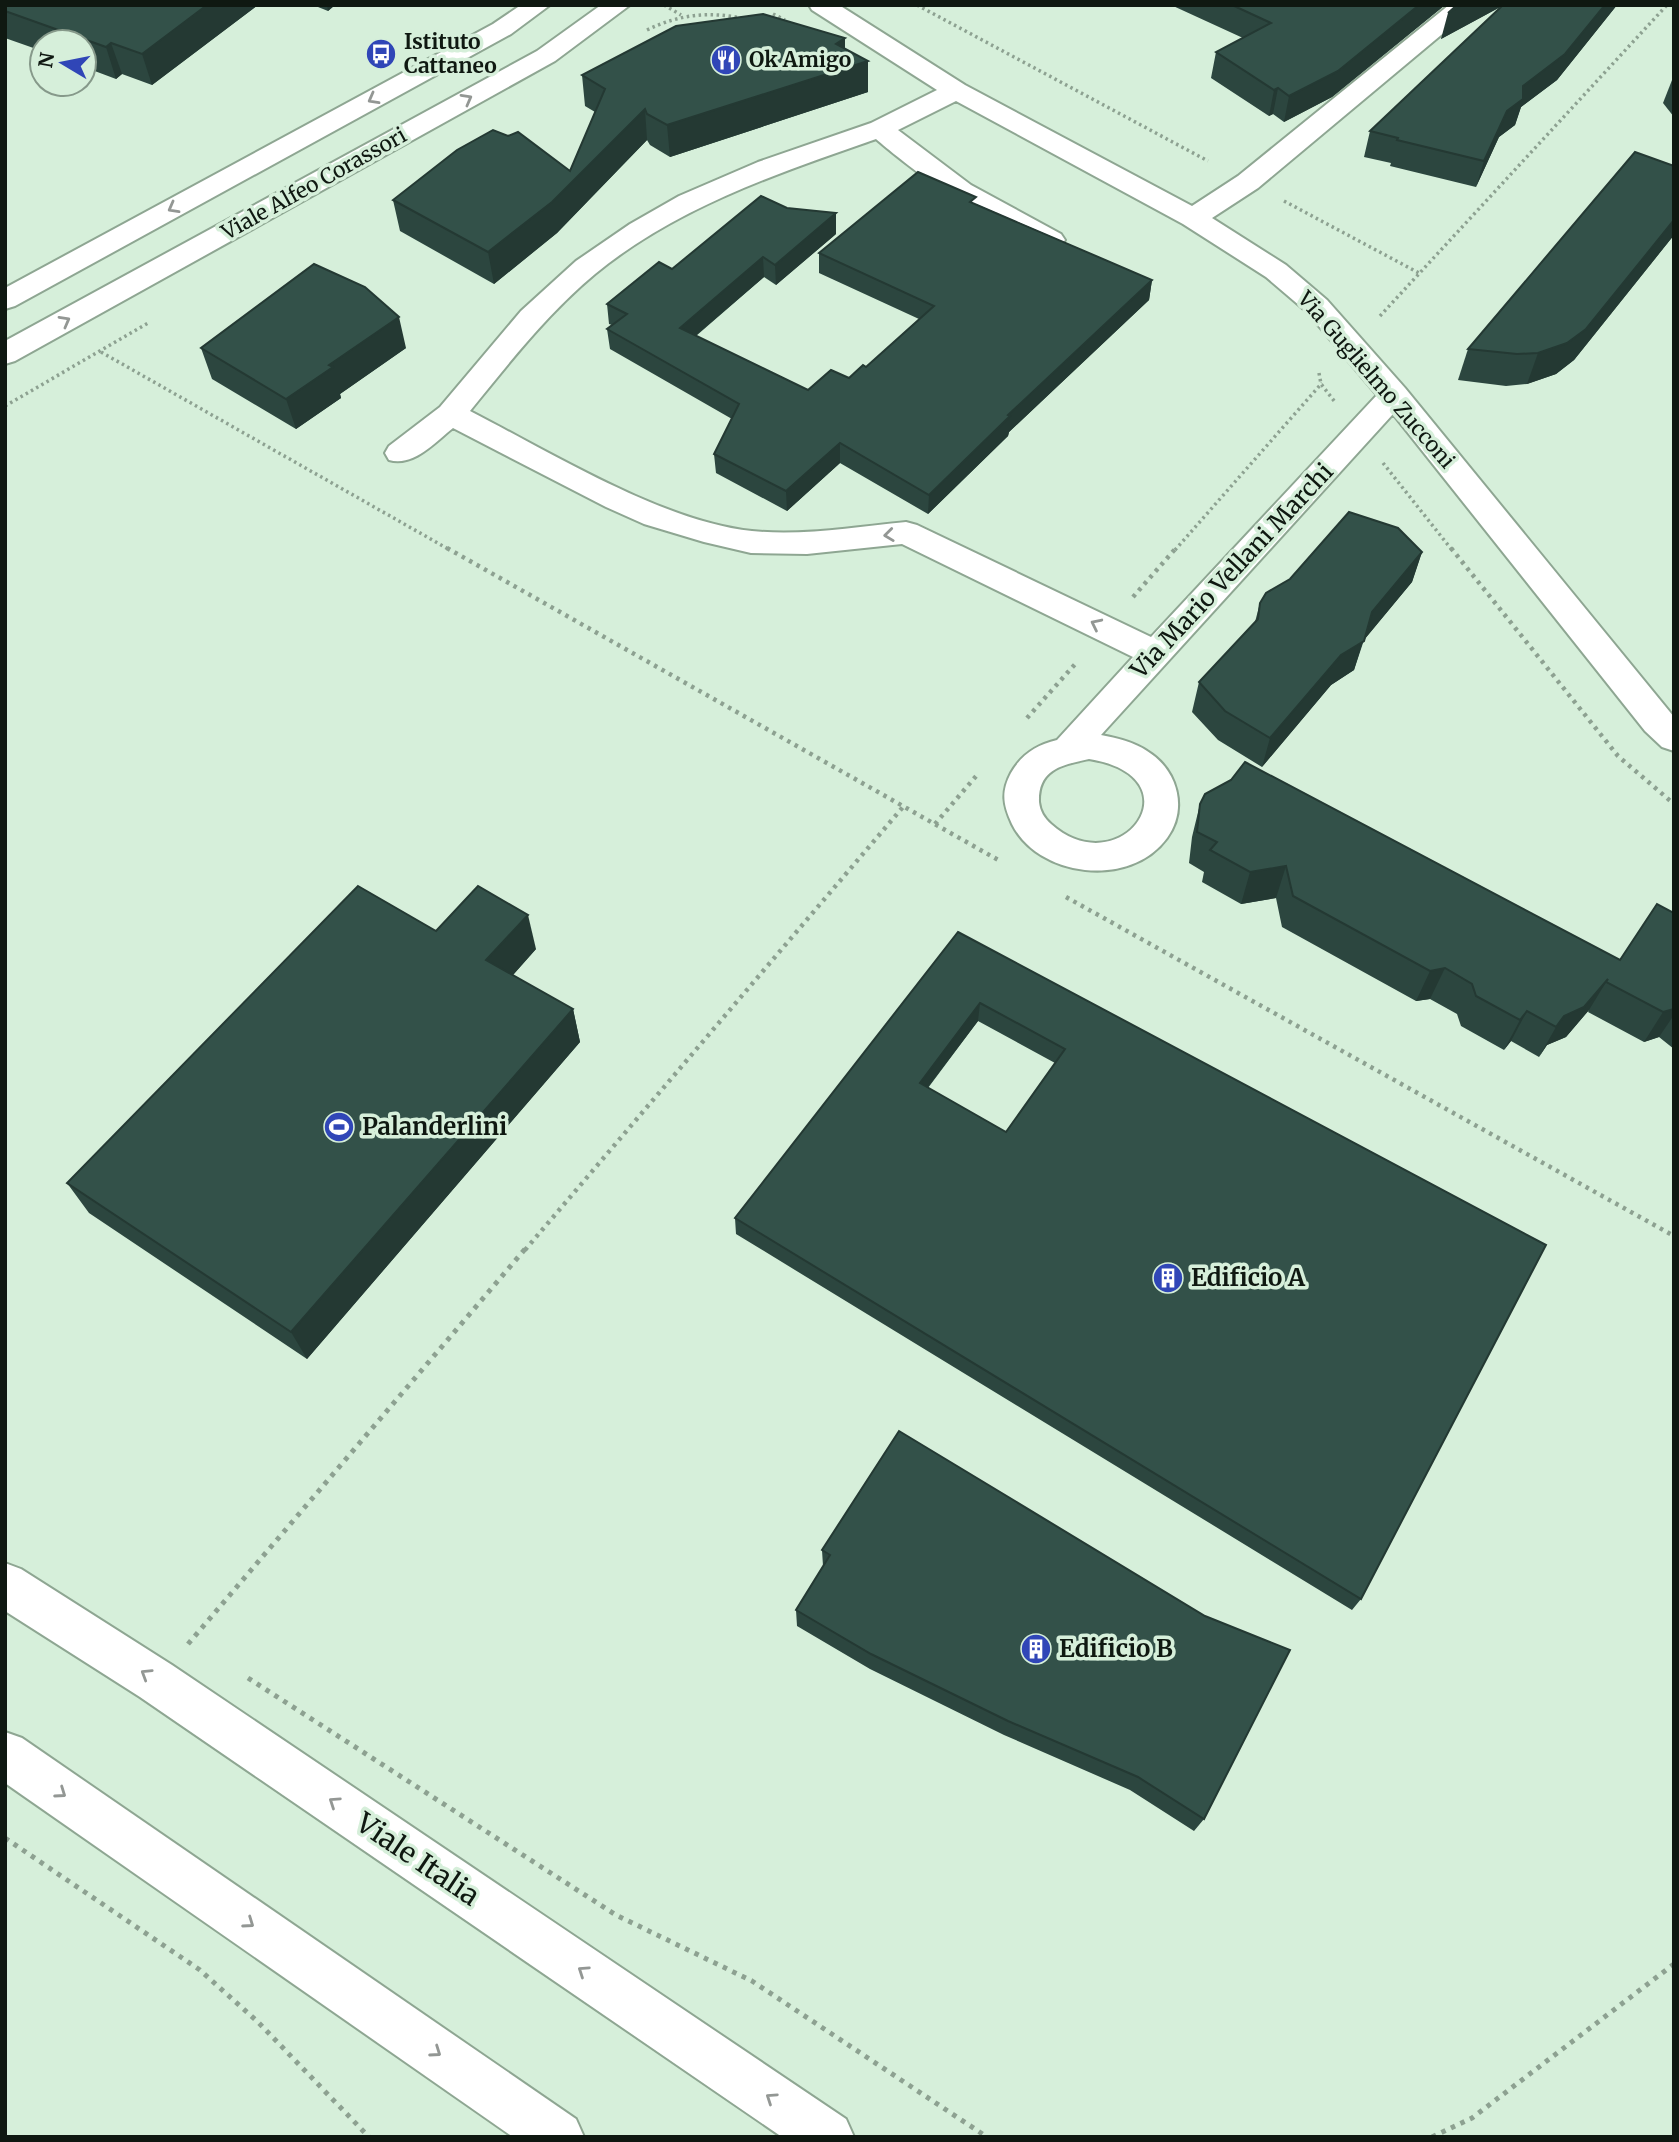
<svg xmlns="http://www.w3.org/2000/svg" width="1679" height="2142" font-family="Merriweather,serif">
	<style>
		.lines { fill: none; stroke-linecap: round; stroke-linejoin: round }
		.minor-casing { stroke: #8ea692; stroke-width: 4 }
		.major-casing { stroke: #8ea692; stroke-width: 4 }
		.path-far2 { stroke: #8da191; stroke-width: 3.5; stroke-dasharray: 2.5 3.5; stroke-linecap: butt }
		.path-far1 { stroke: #8da191; stroke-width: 4.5; stroke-dasharray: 3.5 5; stroke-linecap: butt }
		.path { stroke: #8da191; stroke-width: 5; stroke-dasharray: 4.5 6; stroke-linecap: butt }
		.minor { fill: #fff; fill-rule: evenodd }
		.major { fill: #fff; fill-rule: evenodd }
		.wall { fill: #2c463f; fill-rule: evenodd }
		.shaded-wall { fill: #243933 }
		.building { fill: #335149; stroke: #243933; stroke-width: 2; fill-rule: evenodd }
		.oneway { stroke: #939794 }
		.labels { text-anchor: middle; stroke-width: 7; stroke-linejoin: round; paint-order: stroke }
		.far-poi-label { font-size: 21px; font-weight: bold; fill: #0f1811; stroke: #d6efda; text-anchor: start }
		.far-street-label { font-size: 21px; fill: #0f1811; stroke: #d6efda }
		.street-label { font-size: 24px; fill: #0f1811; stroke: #d6efda }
		.poi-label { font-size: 24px; font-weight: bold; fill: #0f1811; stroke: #d6efda; text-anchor: start }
		.near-street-label { font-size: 28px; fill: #0f1811; stroke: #d6efda }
	</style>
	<rect width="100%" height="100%" fill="#d6efda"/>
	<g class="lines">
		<g class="minor-casing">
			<g id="minor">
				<path d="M521,5H550L511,34L15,306L5,309V288L493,24Z"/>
				<path d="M601,5H630L555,61L15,361L5,364V341L537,51Z"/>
				<path d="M809,5H839L965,85L1192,206L1238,176L1449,5H1477L1258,188L1212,218L1286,265L1327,300L1405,388L1674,717V751L1662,747L1645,731L1393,414L1101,735C1117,738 1134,742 1147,751C1178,770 1188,809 1167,838C1130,889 1038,877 1012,824C1003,805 1001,792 1011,773C1021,755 1036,745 1057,740L1133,657L902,544L807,554L751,553L704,542L644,524L606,507L453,428C435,442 414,467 389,460L385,453L389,446L440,407L521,311L576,261L630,224L679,196L758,162L871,123L937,90L812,10ZM956,101L1183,224L1266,277L1307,312L1377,395L1151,637L917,525L906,522C855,527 803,536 752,531C663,522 550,452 470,411C509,363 547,314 595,274C676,207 779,173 876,139C907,166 1023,256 1061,246L1065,240L1061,234L971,185L898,130ZM1089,759C1200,777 1121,886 1051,824C1044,818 1040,811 1039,802C1038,769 1062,765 1089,759Z"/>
			</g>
		</g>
		<g class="major-casing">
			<g id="major">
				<path d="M5,1563L21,1569L172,1665L846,2119L854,2137H782L140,1697L5,1611Z"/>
				<path d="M5,1732L22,1738L576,2119L584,2137H513L5,1783Z"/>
			</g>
		</g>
		<g class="path-far2">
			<path d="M664,5L681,15"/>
			<path d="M917,5L1208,161"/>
			<path d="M773,14L785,20"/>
			<path d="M647,30C680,14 710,11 746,19"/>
			<path d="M1284,201L1419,273"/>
			<path d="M1380,316L1667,5"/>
			<path d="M101,352L450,550"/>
			<path d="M1319,373L1321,384L1335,402"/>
			<path d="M5,406L148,323"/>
			<path d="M1383,463L1452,550"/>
			<path d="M1175,550L1322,383"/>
		</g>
		<g class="path-far1">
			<path d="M447,548L1000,861"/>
			<path d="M1451,548L1618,756L1674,804"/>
			<path d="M1133,597L1176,548"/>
			<path d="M1027,718L1077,662"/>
			<path d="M935,824L977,775"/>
			<path d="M1066,897L1674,1236"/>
			<path d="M525,1250L903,807"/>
		</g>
		<g class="path">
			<path d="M188,1644L526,1248"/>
			<path d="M248,1678L616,1915L752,1981L987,2137"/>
			<path d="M5,1838L200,1970L258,2022L369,2137"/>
			<path d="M1432,2137L1472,2118L1674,1964"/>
		</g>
		<use href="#minor" class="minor"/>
		<use href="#major" class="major"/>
	</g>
	<g class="wall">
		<path d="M5,5H258L152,85L122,74L116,79L84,67V42H42V51L5,38Z"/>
		<path d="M313,5H335L328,11Z"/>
		<path d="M1171,5H1445L1332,97L1284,122L1273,114L1269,116L1211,78L1216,52L1243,38Z"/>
		<path d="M1457,5H1617L1557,80L1521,107L1515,125L1499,137L1476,187L1390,166L1391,163L1364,157L1370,131L1502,6L1441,39Z"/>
		<path d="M845,49L868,92L670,157L650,145L647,140L557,233L494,284L400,231L393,200L570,171L595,112L585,106L582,75Z"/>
		<path d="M1674,75V117L1663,103Z"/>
		<path d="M1674,166V235L1574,360L1556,374L1527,384L1506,386L1458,380L1468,349Z"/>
		<path d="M976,204L1152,280L1149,300L1009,432L1008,436L928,514L840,463L787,511L716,473L714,454L732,419L610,349L607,329L612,325L609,324L607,304L672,269L836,234L776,285L764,277L696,336L808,390L849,378L866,367L919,319L819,273V253Z"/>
		<path d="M201,348H406L340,394L341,398L296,429L212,379Z"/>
		<path d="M1422,552L1412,582L1364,640L1354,670L1331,685L1262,767L1218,740L1192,712L1199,682L1255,622L1260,603Z"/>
		<path d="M1200,804L1620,960L1674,913V1049L1659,1037L1644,1042L1588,1012L1589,1010L1566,1037L1547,1045L1539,1057L1511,1041L1504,1050L1461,1026L1457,1014L1430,999L1416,1001L1282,927L1276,898L1241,904L1202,882L1204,872L1189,863L1192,837Z"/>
		<path d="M436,931L536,949L513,975L573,1009L580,1042L307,1359L89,1213L67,1183Z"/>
		<path d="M958,932L1546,1245L1361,1599L1352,1610L736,1234L735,1218ZM978,1021L1055,1063L1006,1132L928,1088Z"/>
		<path d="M822,1550L1204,1819L1194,1831L1130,1790L1004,1735L870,1669L797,1626L796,1610L823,1566Z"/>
	</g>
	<g class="shaded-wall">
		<path d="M207,5H258L152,85L142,54Z"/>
		<path d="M327,5H335L328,11Z"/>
		<path d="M1419,5H1445L1332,97L1284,122L1289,96Z"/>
		<path d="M1462,5H1504L1441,39L1448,13Z"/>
		<path d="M1605,5H1617L1557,80L1521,107L1515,125L1499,137L1476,187L1484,161L1507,111L1523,86Z"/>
		<path d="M845,38V68L868,61V92L670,157L667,125L836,44Z"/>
		<path d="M111,43L122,74L116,79L106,47Z"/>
		<path d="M1278,88L1273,114L1269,116L1274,90Z"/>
		<path d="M645,109L647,140L557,233L494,284L488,252Z"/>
		<path d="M836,213V234L776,285L775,265Z"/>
		<path d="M1674,220V235L1574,360L1556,374L1527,384L1538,353Z"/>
		<path d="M763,257L764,277L681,348L680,328Z"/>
		<path d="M1152,280L1149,300L1009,432L1008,436L928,514L929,495L1008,415Z"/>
		<path d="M399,317L406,348L340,394L341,398L296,429L286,399L329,365Z"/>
		<path d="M840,443V463L787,511L786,491Z"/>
		<path d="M1422,552L1412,582L1363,641L1354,670L1331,685L1262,767L1270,738L1341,655L1372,612Z"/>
		<path d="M1286,866L1276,898L1241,904L1250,872Z"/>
		<path d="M528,915L536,949L496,994L486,960Z"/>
		<path d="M1445,968L1430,999L1416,1001L1430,971Z"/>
		<path d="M1608,979L1589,1010L1566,1037L1547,1045L1539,1057L1556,1027L1564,1016Z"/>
		<path d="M980,1003L978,1021L918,1100L920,1083Z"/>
		<path d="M573,1009L580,1042L307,1359L291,1332Z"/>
		<path d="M1674,1009V1015L1659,1037L1644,1042L1663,1012Z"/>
		<path d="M1527,1011L1511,1041L1504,1050L1520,1020Z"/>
	</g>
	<g class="building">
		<path d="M5,5H207L142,54L111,43L106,47L5,11Z"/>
		<path d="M1232,5H1419L1338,71L1289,96L1278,88L1274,90L1216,52L1271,23Z"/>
		<path d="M1457,5H1462L1448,13Z"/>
		<path d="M1503,5H1605L1565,54L1523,86V99L1507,111L1484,161L1397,140L1398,138L1370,131Z"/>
		<path d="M763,14L845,38L836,44L868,61L667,125L647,114L645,109L552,202L488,252L393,200L457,150L493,130L508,136L518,132L570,171L605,89L582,75L676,26Z"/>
		<path d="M1635,152L1674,166V220L1586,329L1567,343L1538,353L1517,354L1468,349Z"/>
		<path d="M918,172L976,197L970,202L1152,280L1008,415L1010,416L929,495L840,443L786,491L714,454L739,404L607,329L627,314L607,304L659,262L672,269L761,196L787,208L836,213L775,265L763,257L680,328L808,390L831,370L849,378L863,365L866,367L934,306L819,253Z"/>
		<path d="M314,264L365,287L399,317L329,365L333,367L286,399L201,348Z"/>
		<path d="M1349,512L1398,528L1422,552L1372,612L1364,641L1341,655L1270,738L1225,711L1199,682L1258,619L1260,603L1266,593L1290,579Z"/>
		<path d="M1245,762L1620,960L1657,904L1674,913V1009L1663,1012L1606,982L1608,979L1584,1007L1564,1016L1556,1027L1527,1011L1520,1020L1476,996L1472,984L1445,968L1430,971L1293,896L1286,866L1250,872L1210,850L1217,842L1197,832L1200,804L1205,794L1231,780Z"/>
		<path d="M358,886L436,931L478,886L528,915L486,960L573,1009L291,1332L67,1183Z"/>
		<path d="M958,932L1546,1245L1361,1599L735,1218ZM980,1003L1065,1049L1006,1132L920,1083Z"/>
		<path d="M899,1431L1205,1616L1290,1650L1204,1819L1138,1777L1008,1721L871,1654L796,1610L830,1555L822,1550Z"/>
	</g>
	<defs><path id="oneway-chevron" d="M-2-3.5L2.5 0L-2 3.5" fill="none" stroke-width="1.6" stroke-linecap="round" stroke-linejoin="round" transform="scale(1.75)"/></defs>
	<g class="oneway">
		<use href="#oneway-chevron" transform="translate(373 99) rotate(151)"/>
		<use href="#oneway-chevron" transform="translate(467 99) rotate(-29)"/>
		<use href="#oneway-chevron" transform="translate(173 208) rotate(151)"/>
		<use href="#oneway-chevron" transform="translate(65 321) rotate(-29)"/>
		<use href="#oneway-chevron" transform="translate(889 535) rotate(173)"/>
		<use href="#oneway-chevron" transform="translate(1096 624) rotate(-154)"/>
		<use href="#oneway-chevron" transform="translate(146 1674) rotate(-148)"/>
		<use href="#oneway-chevron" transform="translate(61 1793) rotate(35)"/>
		<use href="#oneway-chevron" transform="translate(334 1802) rotate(-146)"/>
		<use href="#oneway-chevron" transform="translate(249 1923) rotate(35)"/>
		<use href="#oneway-chevron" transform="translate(583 1971) rotate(-146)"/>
		<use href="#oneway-chevron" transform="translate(436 2052) rotate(35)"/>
		<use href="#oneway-chevron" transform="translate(771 2098) rotate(-146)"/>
	</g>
	<defs>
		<g id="bus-disc" transform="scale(1.575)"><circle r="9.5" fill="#3046b7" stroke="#d6efda"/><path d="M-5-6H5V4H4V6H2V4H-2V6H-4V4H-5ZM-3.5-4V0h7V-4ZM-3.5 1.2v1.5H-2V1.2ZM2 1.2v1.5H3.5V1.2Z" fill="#fff"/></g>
		<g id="restaurant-disc" transform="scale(1.575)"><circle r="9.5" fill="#3046b7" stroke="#d6efda"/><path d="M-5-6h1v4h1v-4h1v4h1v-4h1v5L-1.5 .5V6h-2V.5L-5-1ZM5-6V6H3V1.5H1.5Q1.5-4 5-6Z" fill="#fff"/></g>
		<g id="stadium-disc" transform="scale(1.575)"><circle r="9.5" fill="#3046b7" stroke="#d6efda"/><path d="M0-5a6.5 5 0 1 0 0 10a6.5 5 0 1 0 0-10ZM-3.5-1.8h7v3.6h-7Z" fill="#fff"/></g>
		<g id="building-disc" transform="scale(1.575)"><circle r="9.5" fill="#3046b7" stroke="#d6efda"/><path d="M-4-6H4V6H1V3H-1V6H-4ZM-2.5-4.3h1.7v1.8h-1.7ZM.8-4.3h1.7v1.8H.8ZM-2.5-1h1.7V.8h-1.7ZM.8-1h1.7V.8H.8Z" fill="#fff"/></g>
	</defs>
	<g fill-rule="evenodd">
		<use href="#bus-disc" x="381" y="54"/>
		<use href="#restaurant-disc" x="726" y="60"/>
		<use href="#stadium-disc" x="339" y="1127"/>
		<use href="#building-disc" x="1168" y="1278"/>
		<use href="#building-disc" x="1036" y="1649"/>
	</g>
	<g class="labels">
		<g class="far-poi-label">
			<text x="404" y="49">Istituto<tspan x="404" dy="24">Cattaneo</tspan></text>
			<text x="749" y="67">Ok Amigo</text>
		</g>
		<g class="far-street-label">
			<text transform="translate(314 184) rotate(-29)" y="7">Viale Alfeo Corassori</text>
			<text transform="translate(1376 380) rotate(49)" y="7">Via Guglielmo Zucconi</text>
		</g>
		<g class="street-label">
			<text transform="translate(1232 571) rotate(-47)" y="8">Via Mario Vellani Marchi</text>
		</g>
		<g class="poi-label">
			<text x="362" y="1135">Palanderlini</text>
			<text x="1191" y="1286">Edificio A</text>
			<text x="1059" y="1657">Edificio B</text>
		</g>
		<g class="near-street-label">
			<text transform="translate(418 1859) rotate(34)" y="10">Viale Italia</text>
		</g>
	</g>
	<rect width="1679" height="2142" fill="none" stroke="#0f1811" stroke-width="14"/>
	<g transform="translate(63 63) rotate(280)"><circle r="33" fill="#d6efda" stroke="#86998a" stroke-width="2"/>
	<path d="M0-5L12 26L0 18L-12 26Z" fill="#3046b7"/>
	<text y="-10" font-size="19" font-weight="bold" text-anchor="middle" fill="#0f1811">N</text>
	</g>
</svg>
